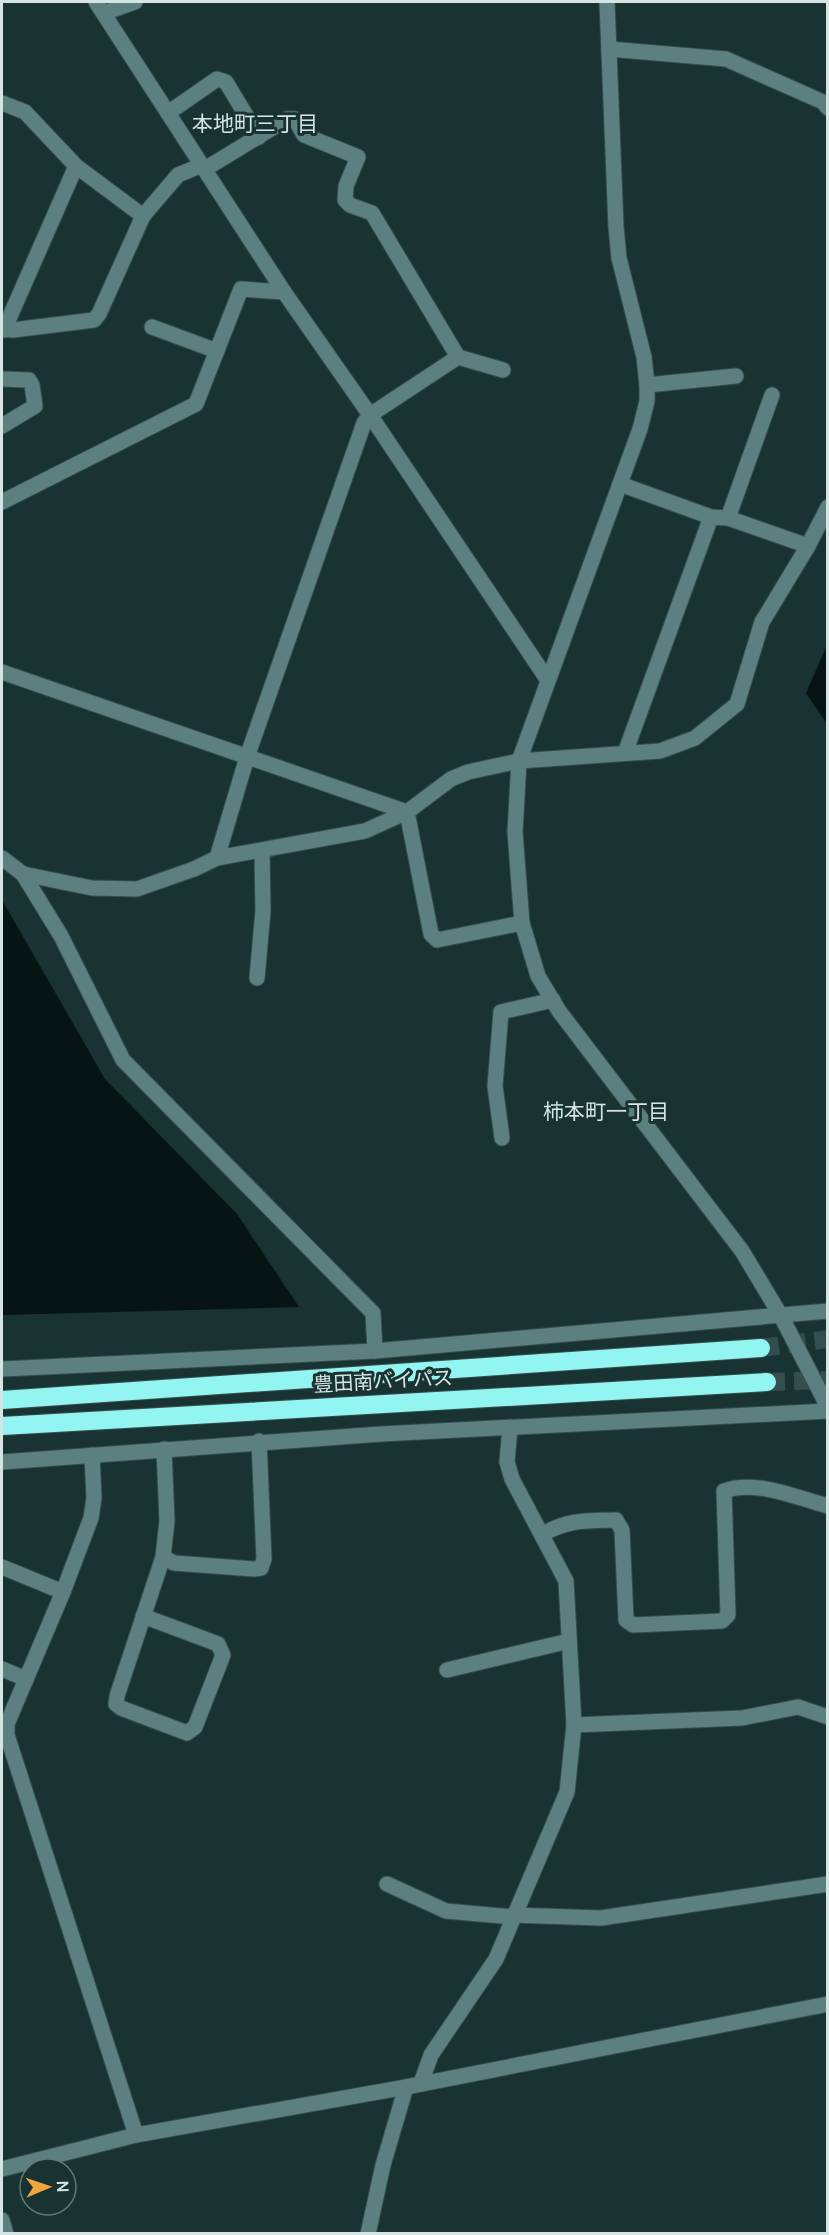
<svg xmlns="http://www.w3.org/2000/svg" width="829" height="2235" font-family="Manrope,'Noto Sans JP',sans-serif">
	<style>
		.water { fill: #071414 }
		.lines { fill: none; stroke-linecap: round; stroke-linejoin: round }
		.highway-tunnel { stroke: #344e4d; stroke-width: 18; stroke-dasharray: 18 9; stroke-linecap: butt }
		.minor-casing { stroke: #364f4e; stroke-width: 17 }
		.highway-casing { stroke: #364f4e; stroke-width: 20 }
		.minor { stroke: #5b807f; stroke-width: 15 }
		.highway { stroke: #92f5f2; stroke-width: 18 }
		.labels { text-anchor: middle; stroke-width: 6; stroke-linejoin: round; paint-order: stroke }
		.street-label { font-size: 20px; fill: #d5e5e4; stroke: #183332 }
		.neighbourhood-label { font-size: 21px; fill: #d5e5e4; stroke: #183332 }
	</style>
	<rect width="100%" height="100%" fill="#183332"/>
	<g class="water">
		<path d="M827,645L828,724H827L806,693Z"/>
		<path d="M2,900L105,1079L237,1214L299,1307L2,1315Z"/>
	</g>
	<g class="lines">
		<g class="highway-tunnel">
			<path d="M761,1348L828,1339"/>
			<path d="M767,1382L828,1380"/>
		</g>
		<g class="minor-casing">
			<g id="minor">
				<path d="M96,2L284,292L370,415L547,679"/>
				<path d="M607,2L616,227L619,258L644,357L647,385V401L640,429L519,761L515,832L522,923L538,976L559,1011L742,1251L781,1316L828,1407"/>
				<path d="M104,13L135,2"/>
				<path d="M609,49L726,59L823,102L828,108"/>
				<path d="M2,103L25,112L76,166L143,216"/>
				<path d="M168,113L217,79L226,82L259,137"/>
				<path d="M205,169L287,119H295L304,135L358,157L346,186L345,200L350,205L372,213L458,357L503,370"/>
				<path d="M152,327L217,351"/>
				<path d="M2,329L13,330L94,320L99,314L143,216L178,175L202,165"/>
				<path d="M4,330L76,166"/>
				<path d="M2,379L29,380L32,385L35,406L2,426"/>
				<path d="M647,385L736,376"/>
				<path d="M620,484L711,517L728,518L808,546"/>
				<path d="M2,502L196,404L241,289L284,292"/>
				<path d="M728,518L772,395"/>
				<path d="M2,672L407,812L431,934L437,940L522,923"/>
				<path d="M625,753L711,517"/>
				<path d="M2,858L23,874L61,936L123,1060L373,1313L375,1351"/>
				<path d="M217,858L247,757L364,423L370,415L458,357"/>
				<path d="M23,874L92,888L137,889L194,869L217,858L365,831L407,812L451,779L468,772L519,761L660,751L695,738L737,704L762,622L808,546L828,507"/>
				<path d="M257,978L263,911L262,851"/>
				<path d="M502,1138L495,1086L501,1012L553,1000"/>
				<path d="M2,1369L375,1351L828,1311"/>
				<path d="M164,1449L167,1521L163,1557L174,1563L254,1569L261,1568L264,1559L259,1441"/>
				<path d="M2,1462L381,1434L828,1411"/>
				<path d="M543,1534C569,1519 587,1521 616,1520L622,1530L626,1620L633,1625L722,1621L728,1615L724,1491C755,1479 797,1498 828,1506"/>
				<path d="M2,1567L63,1592L7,1724V1735L136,2135"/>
				<path d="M63,1592L91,1518L94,1498L92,1455"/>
				<path d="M143,1616L218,1644L223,1655L195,1727L187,1733L121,1708L116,1704L117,1696L163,1557"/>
				<path d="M2,1669L26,1679"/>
				<path d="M447,1670L569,1641"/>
				<path d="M574,1725L742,1718L798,1707L828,1717"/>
				<path d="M387,1884L446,1911L512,1917"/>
				<path d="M513,1915L601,1918L828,1884"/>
				<path d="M421,2083L431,2055L496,1959L567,1792L574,1725L566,1581L512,1479L507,1462L510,1427"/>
				<path d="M2,2169L136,2135L406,2087L828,2004"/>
				<path d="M2,2220L6,2234"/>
				<path d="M368,2234L383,2165L406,2087"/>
			</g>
		</g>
		<g class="highway-casing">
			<g id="highway">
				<path d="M2,1400L761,1348"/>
				<path d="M2,1426L767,1382"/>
			</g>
		</g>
		<use href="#minor" class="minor"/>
		<use href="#highway" class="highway"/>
	</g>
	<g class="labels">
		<g class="street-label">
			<text transform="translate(383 1381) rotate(-3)" y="7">豊田南バイパス</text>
		</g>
		<g class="neighbourhood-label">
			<text x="255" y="131">本地町三丁目</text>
			<text x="606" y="1119">柿本町一丁目</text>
		</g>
	</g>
	<rect width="829" height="2235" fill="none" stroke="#d5e5e4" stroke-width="6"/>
	<g transform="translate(48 2187) rotate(88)"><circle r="28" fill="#183332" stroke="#647a79" stroke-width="1.5"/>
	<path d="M0-4.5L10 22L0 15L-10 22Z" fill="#f0a63f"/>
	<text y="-9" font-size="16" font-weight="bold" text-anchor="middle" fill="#d5e5e4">N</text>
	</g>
</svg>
